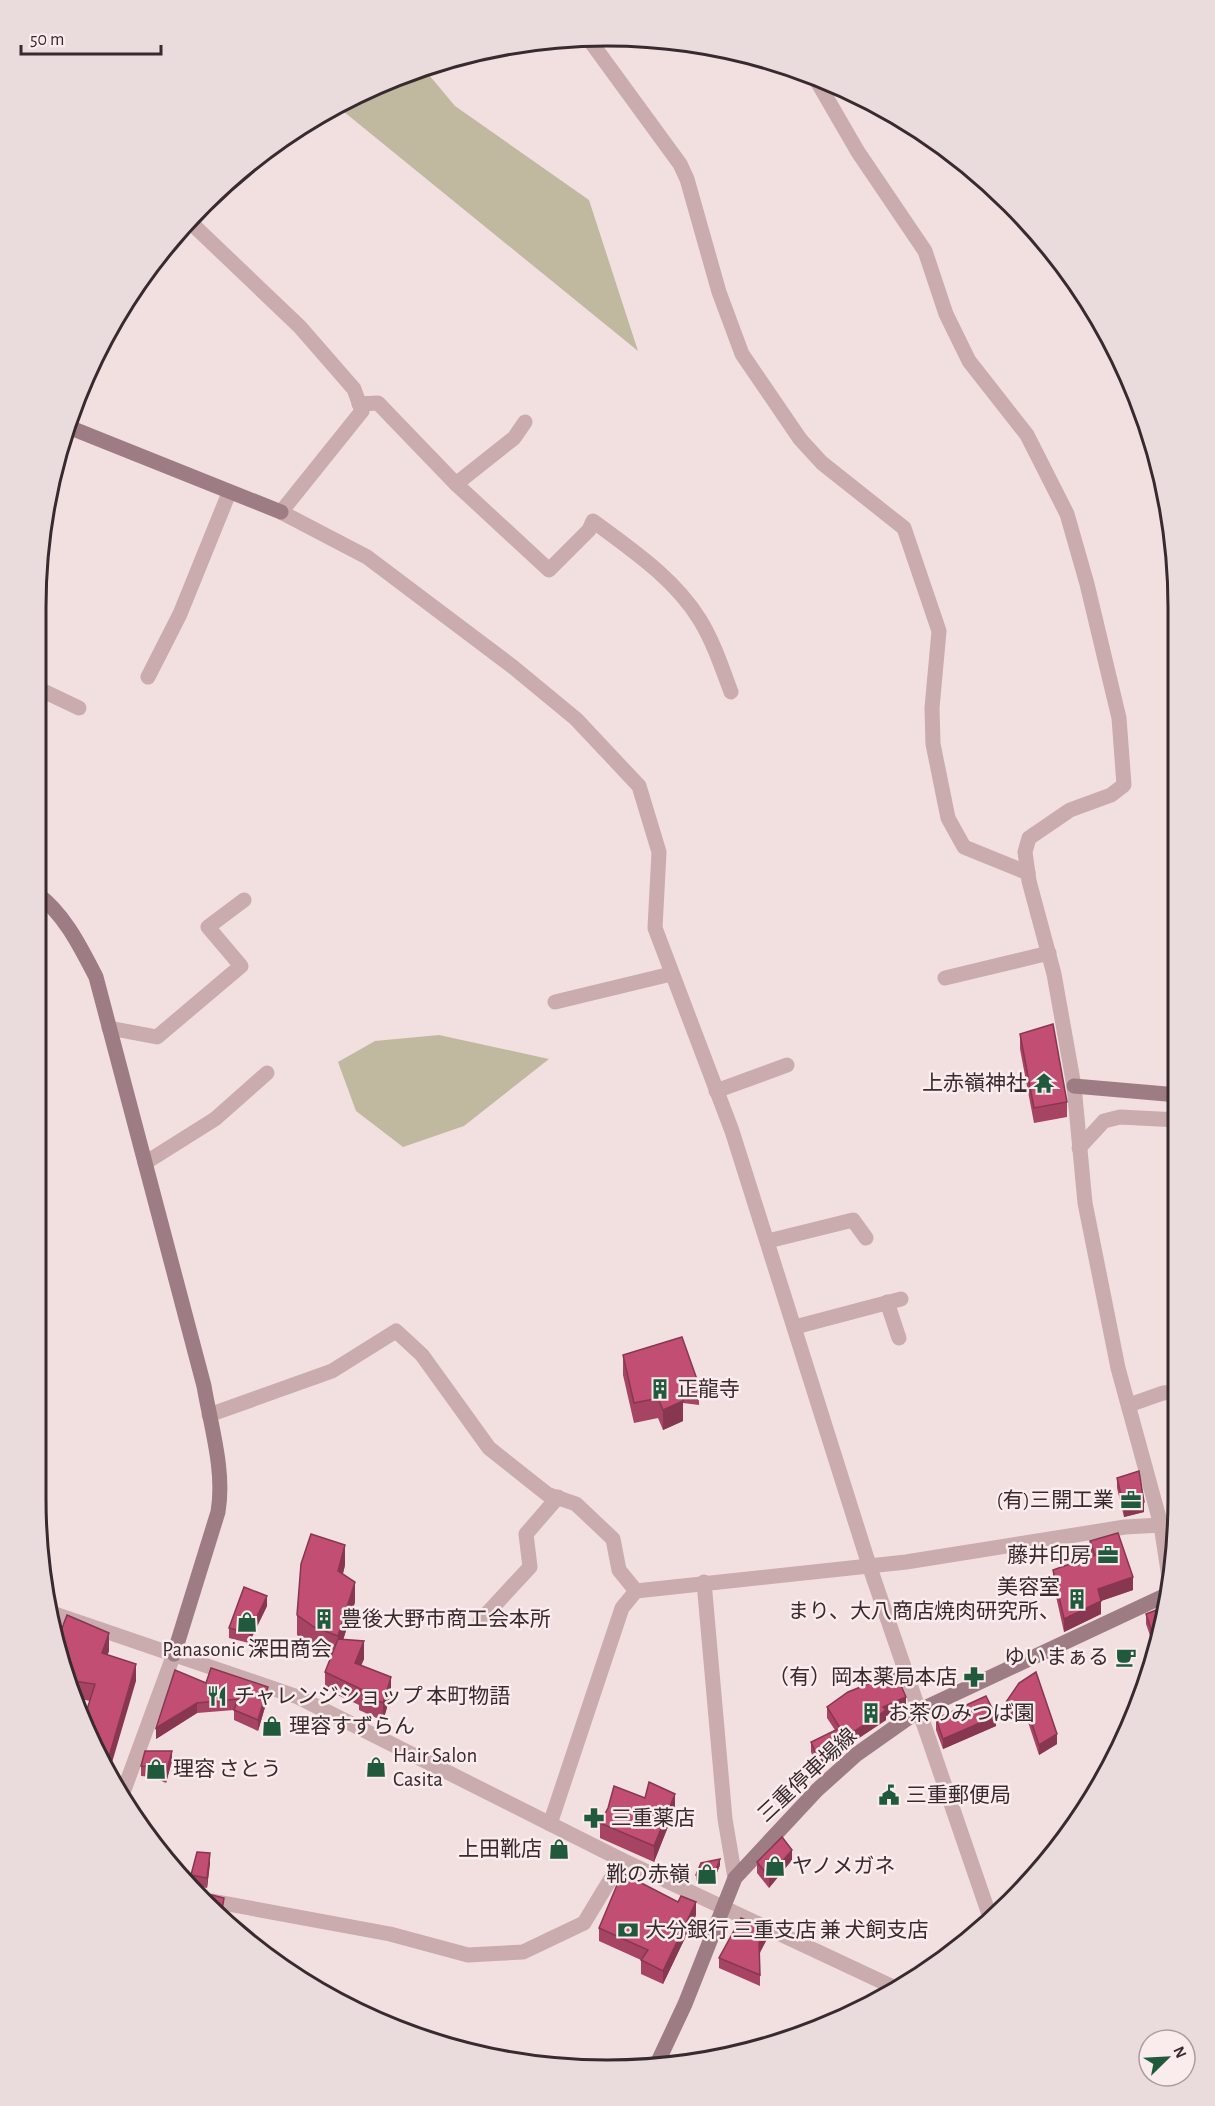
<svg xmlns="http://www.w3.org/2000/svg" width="1215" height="2106" font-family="'Alegreya Sans','Noto Sans JP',sans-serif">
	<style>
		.green { fill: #c1b99f }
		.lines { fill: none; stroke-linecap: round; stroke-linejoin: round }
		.street { stroke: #caabae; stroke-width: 15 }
		.secondary { stroke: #9e7c83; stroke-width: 15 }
		.wall { fill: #a74363 }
		.shaded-wall { fill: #883750 }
		.building { fill: #c24e73; stroke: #883750; stroke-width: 1.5 }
		.labels { text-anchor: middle; stroke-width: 5; stroke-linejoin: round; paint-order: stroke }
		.poi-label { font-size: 21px; fill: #382a2e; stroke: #faecec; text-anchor: start }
		.street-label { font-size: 21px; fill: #382a2e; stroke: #faecec }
		.rim { fill: none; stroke: #382a2e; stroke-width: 3 }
	</style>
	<rect width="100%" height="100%" fill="#f2dfe0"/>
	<g class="green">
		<path d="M424,69L455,106L589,200L638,351L338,107L388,80Z"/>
		<path d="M439,1035L549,1059L464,1126L403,1147L356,1111L338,1062L375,1041Z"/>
	</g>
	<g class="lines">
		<g class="street">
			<path d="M588,38L680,164L687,179L719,292L742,354L800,439L822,463L904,528L939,631L932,708L933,744L948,818L964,847L1028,873"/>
			<path d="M814,76L858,152L925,251L946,314L969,361L1027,435L1067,514L1087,584L1119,718L1124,785L1111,795L1070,810L1029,838L1025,852L1029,881L1054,974L1074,1086L1085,1203L1118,1368L1161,1525L1169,1578"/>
			<path d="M189,221L300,327L354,389L362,411L281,512L367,557L513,667L576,719L639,786L659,852L655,928L732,1131L869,1565L991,1920"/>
			<path d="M359,404L378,403L456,484L549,570L589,530L593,521C632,550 674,578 700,620C714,643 722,668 731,692"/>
			<path d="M456,484L514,438L525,422"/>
			<path d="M148,677L180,614L229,493"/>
			<path d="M37,688L79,708"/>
			<path d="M945,978L1049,953"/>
			<path d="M555,1002L671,974"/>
			<path d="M109,1028L157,1037L241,966L208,927L244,900"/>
			<path d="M716,1091L787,1065"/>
			<path d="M1079,1148L1104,1121L1120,1117L1178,1120"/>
			<path d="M145,1163L215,1119L267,1073"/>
			<path d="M768,1241L853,1220L866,1238"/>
			<path d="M887,1302L899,1338"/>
			<path d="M795,1327L901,1299"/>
			<path d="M1129,1405L1163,1393L1178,1392"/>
			<path d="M209,1415L332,1371L396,1331L422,1355L489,1448L547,1494L576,1504L613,1539L619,1570L636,1591"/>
			<path d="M704,1582L725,1819L735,1878"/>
			<path d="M55,1614L298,1697L622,1860L891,1986"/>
			<path d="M480,1621L530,1567L526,1534L558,1497"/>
			<path d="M124,1790L174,1654"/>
			<path d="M550,1824L622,1608L636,1591L906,1562L1125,1527L1161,1525"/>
			<path d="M212,1901L390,1934L468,1955L523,1952L584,1923L622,1860"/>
		</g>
		<g class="secondary">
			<path d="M66,426L281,512"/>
			<path d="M37,894C64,913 81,948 96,977L204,1386C211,1427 225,1471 218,1512L174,1654"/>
			<path d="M1074,1086L1178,1095"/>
			<path d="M656,2066L685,2004L735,1878L817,1790L857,1754L918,1711L1166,1595"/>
		</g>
	</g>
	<g class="wall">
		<path d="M1020,1034L1067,1102V1117L1034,1123L1020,1049Z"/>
		<path d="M623,1355L699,1385V1405L683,1403V1421L663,1430L658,1418L634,1423L623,1375Z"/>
		<path d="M1117,1478L1144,1512L1124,1517L1117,1488Z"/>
		<path d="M1172,1525L1178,1536L1175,1549L1172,1536Z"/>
		<path d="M1090,1541L1133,1590L1101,1601V1614L1064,1632L1053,1583V1570L1091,1557Z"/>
		<path d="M345,1565L343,1574L355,1602L343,1640L364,1659L361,1665L391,1694L383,1721L359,1710V1705L325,1689V1672L332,1654L314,1647L297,1635V1615Z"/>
		<path d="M267,1606L249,1643L229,1638V1628Z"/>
		<path d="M1164,1607L1155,1650L1146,1624V1614Z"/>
		<path d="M59,1636L109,1651L107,1655L136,1681L90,1701L75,1698L66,1682Z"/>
		<path d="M206,1683L268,1697L258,1731L234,1720V1710L197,1713L156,1739Z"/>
		<path d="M1019,1683L1057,1744L1039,1755L1027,1719L1006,1713V1702Z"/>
		<path d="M827,1707H906L886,1716V1720L817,1766L811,1752V1742L835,1730L827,1718Z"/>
		<path d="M936,1719L996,1726L943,1749L936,1730Z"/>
		<path d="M172,1761L166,1783L153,1777L141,1776V1766Z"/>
		<path d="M675,1809L654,1862L600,1838V1823Z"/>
		<path d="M792,1860L769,1888L757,1873V1862Z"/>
		<path d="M210,1863L207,1888L196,1886L191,1881V1875Z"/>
		<path d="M720,1865L712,1885L696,1881V1875Z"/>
		<path d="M696,1915L663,1984L641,1974V1960L599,1941V1928Z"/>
		<path d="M767,1939L760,1953V1986L719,1968V1958Z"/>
	</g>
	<g class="shaded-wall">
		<path d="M683,1401V1421L663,1430V1410Z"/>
		<path d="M1144,1502V1512L1124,1517V1507Z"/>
		<path d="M345,1545V1565L338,1592V1571Z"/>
		<path d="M1133,1577V1590L1098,1602V1589Z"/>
		<path d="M355,1582V1602L338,1656V1636Z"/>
		<path d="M267,1596V1606L249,1643V1633Z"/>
		<path d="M1101,1601V1614L1064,1632V1619Z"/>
		<path d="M109,1633V1651L102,1670V1653Z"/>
		<path d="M364,1641V1659L355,1680V1663Z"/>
		<path d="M136,1664V1681L111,1766L108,1760Z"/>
		<path d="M391,1677V1694L383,1721V1703Z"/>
		<path d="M268,1687V1697L258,1731V1720Z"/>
		<path d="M906,1697V1707L886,1716V1720L817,1766V1756L883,1707Z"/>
		<path d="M197,1703V1713L156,1739V1728Z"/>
		<path d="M996,1716V1726L943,1749V1739Z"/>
		<path d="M1057,1734V1744L1039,1755V1745Z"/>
		<path d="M172,1751V1761L166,1783V1773Z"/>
		<path d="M675,1794V1809L654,1862V1846Z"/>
		<path d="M792,1850V1860L769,1888V1877Z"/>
		<path d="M210,1853V1863L207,1888V1878Z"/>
		<path d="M720,1859V1865L712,1885V1880Z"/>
		<path d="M696,1902V1915L663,1984V1971Z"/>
		<path d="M767,1929V1939L759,1953V1943Z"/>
	</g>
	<g class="building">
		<path d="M1053,1024L1067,1102L1034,1108L1020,1034Z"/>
		<path d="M682,1337L699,1385L683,1383V1401L663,1410L658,1398L634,1403L623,1355Z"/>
		<path d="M1139,1471L1144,1502L1124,1507L1117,1478Z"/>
		<path d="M1178,1523V1536L1176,1544L1172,1525Z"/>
		<path d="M1118,1533L1133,1577L1098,1589L1101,1601L1064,1619L1053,1570L1095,1555L1090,1541Z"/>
		<path d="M311,1534L345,1545L338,1571L355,1582L338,1636L314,1627L297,1615L301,1564Z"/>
		<path d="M244,1587L267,1596L249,1633L229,1628Z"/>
		<path d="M1164,1607L1156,1644L1146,1614Z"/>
		<path d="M67,1615L109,1633L102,1653L136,1664L108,1760L85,1716L95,1684L66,1680L59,1636Z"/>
		<path d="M338,1639L364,1641L355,1663L391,1677L383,1703L359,1693L361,1689L325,1672Z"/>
		<path d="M211,1668L268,1687L258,1720L234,1710L238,1699L197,1703L156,1728L175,1670L206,1683Z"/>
		<path d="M1036,1672L1057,1734L1039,1745L1027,1709L1006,1702L1019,1683Z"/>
		<path d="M896,1673L906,1697L883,1707L886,1710L817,1756L811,1742L840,1728L827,1707L848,1692Z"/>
		<path d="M986,1696L996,1716L943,1739L936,1719Z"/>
		<path d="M145,1751H172L166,1773L153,1767L141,1766Z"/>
		<path d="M649,1782L675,1794L654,1846L600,1823L608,1808L614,1786L645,1798Z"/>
		<path d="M782,1837L792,1850L769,1877L757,1862Z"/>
		<path d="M197,1852L210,1853L207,1878L191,1875Z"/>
		<path d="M720,1859L712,1880L696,1875L701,1863Z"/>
		<path d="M622,1873L678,1902L681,1896L696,1902L663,1971L641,1960L648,1950L599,1928Z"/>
		<path d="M204,1893L224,1898L222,1910Z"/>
		<path d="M741,1918L767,1929L759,1943L760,1975L719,1958Z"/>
	</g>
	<defs>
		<g id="temple-bare" transform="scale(1.62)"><path d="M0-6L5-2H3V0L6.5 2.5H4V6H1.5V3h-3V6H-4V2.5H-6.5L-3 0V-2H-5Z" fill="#21593d" stroke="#faecec" stroke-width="2.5" paint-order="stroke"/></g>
		<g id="building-bare" transform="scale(1.62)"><path d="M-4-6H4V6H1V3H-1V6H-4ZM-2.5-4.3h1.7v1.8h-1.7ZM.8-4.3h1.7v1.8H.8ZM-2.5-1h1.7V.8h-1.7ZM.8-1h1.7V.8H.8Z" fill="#21593d" stroke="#faecec" stroke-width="2.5" paint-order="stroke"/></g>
		<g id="office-bare" transform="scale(1.62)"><path d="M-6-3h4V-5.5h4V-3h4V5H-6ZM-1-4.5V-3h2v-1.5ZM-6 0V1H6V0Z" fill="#21593d" stroke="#faecec" stroke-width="2.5" paint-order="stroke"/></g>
		<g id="shop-bare" transform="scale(1.62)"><path d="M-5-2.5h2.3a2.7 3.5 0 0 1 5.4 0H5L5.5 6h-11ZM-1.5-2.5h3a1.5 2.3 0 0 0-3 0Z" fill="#21593d" stroke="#faecec" stroke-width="2.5" paint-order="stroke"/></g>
		<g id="cafe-bare" transform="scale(1.62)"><path d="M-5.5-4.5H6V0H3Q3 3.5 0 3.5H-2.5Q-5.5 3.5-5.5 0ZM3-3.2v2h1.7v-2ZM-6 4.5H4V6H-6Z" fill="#21593d" stroke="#faecec" stroke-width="2.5" paint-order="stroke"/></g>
		<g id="pharmacy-bare" transform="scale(1.62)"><path d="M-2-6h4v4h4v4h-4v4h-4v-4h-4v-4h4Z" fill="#21593d" stroke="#faecec" stroke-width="2.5" paint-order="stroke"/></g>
		<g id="restaurant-bare" transform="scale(1.62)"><path d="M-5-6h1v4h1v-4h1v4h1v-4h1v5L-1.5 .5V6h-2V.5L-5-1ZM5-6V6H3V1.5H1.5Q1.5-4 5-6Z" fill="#21593d" stroke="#faecec" stroke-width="2.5" paint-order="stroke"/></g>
		<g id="civic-bare" transform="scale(1.62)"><path d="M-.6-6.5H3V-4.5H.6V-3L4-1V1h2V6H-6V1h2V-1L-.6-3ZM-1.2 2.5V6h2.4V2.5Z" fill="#21593d" stroke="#faecec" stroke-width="2.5" paint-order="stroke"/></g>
		<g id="bank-bare" transform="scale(1.62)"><path d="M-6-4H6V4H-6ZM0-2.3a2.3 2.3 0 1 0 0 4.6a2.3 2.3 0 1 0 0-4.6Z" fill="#21593d" stroke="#faecec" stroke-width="2.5" paint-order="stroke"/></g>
	</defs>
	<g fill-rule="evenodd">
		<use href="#temple-bare" x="1044" y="1083"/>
		<use href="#building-bare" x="660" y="1389"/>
		<use href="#office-bare" x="1131" y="1500"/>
		<use href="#office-bare" x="1108" y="1555"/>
		<use href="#building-bare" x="1077" y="1599"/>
		<use href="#building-bare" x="324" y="1619"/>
		<use href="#shop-bare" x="247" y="1622"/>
		<use href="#cafe-bare" x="1126" y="1657"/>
		<use href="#pharmacy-bare" x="974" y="1677"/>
		<use href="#restaurant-bare" x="217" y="1696"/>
		<use href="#building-bare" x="871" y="1713"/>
		<use href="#shop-bare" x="272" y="1726"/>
		<use href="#shop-bare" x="376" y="1767"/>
		<use href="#shop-bare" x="156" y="1769"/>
		<use href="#civic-bare" x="889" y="1795"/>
		<use href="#pharmacy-bare" x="594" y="1818"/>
		<use href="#shop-bare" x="559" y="1849"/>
		<use href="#shop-bare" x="775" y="1866"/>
		<use href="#shop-bare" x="707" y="1874"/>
		<use href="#bank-bare" x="628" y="1930"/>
	</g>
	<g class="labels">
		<g class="poi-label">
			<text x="1027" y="1090" text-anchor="end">上赤嶺神社</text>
			<text x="677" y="1396">正龍寺</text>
			<text x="1114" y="1507" text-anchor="end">(有)三開工業</text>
			<text x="1091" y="1562" text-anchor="end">藤井印房</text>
			<text x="1060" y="1594" text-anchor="end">美容室<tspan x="1060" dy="24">まり、大八商店焼肉研究所、</tspan></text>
			<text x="341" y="1626">豊後大野市商工会本所</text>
			<text x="247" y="1656" text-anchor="middle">Panasonic 深田商会</text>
			<text x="1109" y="1664" text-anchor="end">ゆいまぁる</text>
			<text x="957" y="1684" text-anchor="end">（有）岡本薬局本店</text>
			<text x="234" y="1703">チャレンジショップ 本町物語</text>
			<text x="888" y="1720">お茶のみつば園</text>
			<text x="289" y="1733">理容すずらん</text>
			<text x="393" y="1762">Hair Salon<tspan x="393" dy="24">Casita</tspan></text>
			<text x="173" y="1776">理容 さとう</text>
			<text x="906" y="1802">三重郵便局</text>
			<text x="611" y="1825">三重薬店</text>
			<text x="542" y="1856" text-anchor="end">上田靴店</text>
			<text x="792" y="1873">ヤノメガネ</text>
			<text x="690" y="1881" text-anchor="end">靴の赤嶺</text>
			<text x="645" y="1937">大分銀行 三重支店 兼 犬飼支店</text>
		</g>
		<g class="street-label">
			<text transform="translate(807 1775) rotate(-43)" y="7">三重停車場線</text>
		</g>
	</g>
	<path d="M0 0H1215V2106H0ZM607 46H607A561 561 0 0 1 1168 607V1499A561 561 0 0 1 607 2060H607A561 561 0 0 1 46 1499V607A561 561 0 0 1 607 46Z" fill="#eadcdd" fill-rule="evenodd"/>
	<path class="rim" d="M607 46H607A561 561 0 0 1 1168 607V1499A561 561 0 0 1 607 2060H607A561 561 0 0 1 46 1499V607A561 561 0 0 1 607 46Z"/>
	<g transform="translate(1167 2058) rotate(66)"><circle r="28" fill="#faecec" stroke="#ac9ea0" stroke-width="1.5"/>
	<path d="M0-4.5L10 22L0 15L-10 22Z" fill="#21593d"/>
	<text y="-9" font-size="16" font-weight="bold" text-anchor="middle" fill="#382a2e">N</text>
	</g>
	<path d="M21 45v9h140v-9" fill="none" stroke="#382a2e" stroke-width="3"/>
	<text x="30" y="45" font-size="18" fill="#382a2e" stroke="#faecec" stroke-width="4.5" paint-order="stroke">50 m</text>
</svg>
